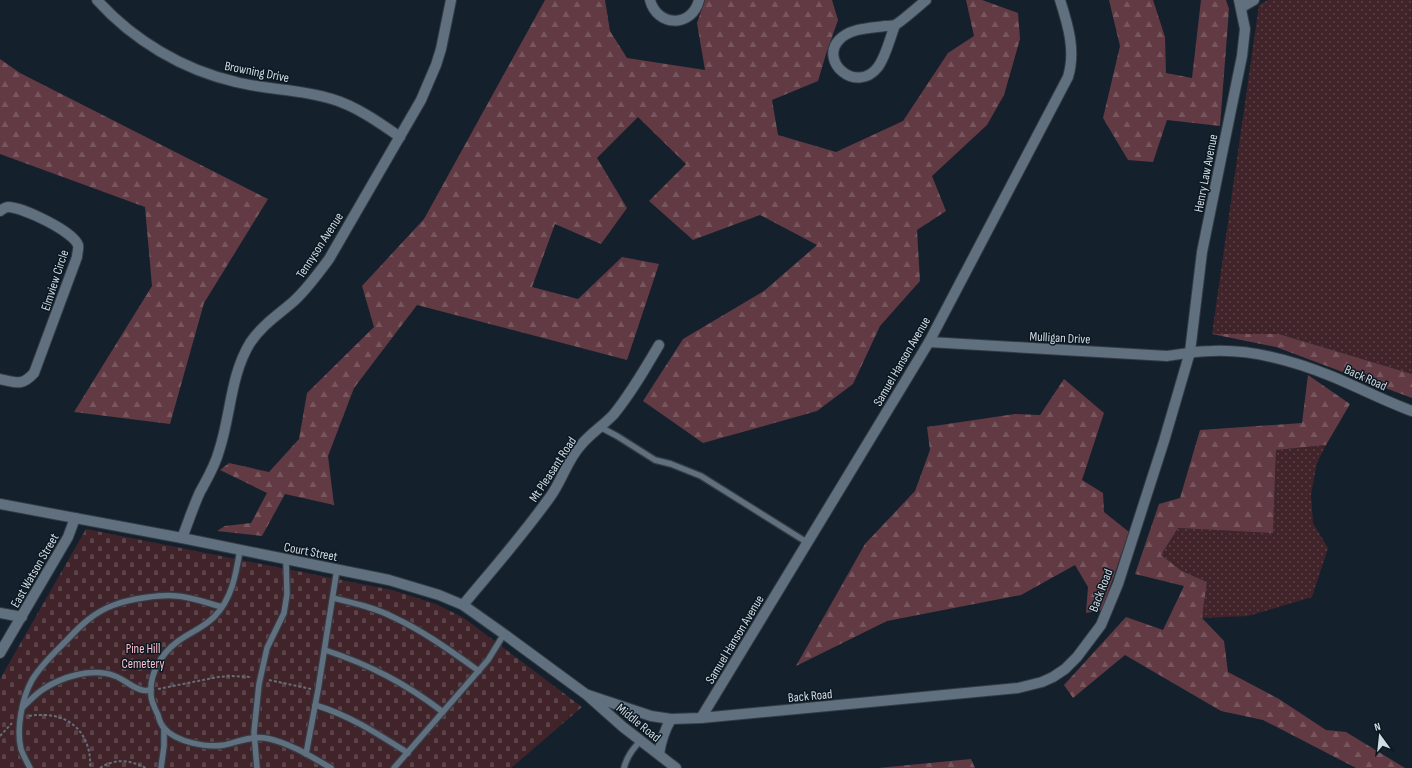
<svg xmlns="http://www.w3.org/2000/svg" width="1412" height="768" font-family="'Sofia Sans Condensed',sans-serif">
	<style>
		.grass { fill: url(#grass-dots) }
		.forest { fill: url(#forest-firs) }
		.cemetery { fill: url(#cemetery-stones) }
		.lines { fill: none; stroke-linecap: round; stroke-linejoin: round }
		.lane-casing { stroke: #343c45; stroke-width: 8 }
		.street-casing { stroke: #343c45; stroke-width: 12 }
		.secondary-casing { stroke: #343c45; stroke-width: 12 }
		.path { stroke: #646f78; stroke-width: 2; stroke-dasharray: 3 2; stroke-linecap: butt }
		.lane { stroke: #61707e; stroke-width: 5.5 }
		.street { stroke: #61707e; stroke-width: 10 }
		.secondary { stroke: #61707e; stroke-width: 10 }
		.labels { text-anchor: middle; stroke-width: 3; stroke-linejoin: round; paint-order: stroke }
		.street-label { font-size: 13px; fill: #d2dae2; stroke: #0b1822 }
		.park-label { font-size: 13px; fill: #fbbfcb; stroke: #0b1822 }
	</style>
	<defs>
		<pattern id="grass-dots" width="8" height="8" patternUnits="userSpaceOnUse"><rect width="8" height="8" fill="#41232a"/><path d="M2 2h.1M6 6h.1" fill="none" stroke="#5c4249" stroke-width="1.8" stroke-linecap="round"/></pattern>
		<pattern id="forest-firs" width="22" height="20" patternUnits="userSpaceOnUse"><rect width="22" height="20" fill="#623a43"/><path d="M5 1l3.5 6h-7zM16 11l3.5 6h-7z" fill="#78565e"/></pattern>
		<pattern id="cemetery-stones" width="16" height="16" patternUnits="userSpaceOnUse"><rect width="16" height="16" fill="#41232a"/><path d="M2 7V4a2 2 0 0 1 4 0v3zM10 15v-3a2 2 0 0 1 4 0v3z" fill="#5c4249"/></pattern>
	</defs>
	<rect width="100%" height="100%" fill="#14212c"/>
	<g class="grass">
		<path d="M1268,0H1412V374L1279,334H1212L1259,5Z"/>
		<path d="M1326,445L1317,463L1311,494L1313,523L1328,548L1312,597L1248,616L1202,618L1207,582L1182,571L1161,555L1178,528L1273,533L1276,450Z"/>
	</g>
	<g class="forest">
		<path d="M545,0H605L610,31L627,58L705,70L697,23L705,0H832L838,20L826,54L818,81L772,100L778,135L836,152L903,121L948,53L974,36L966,0H982L1018,13L1020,39L1004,95L987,125L932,176L946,211L917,230L920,281L880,326L853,384L817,411L703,443L643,401L683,339L764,291L817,245L760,215L693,240L649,201L686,164L638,117L597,158L627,208L601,244L555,224L532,287L578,299L622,257L659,264L627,360L417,305L354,388L328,456L334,505L285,494L262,536L217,531L225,526L251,523L267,493L220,470L229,463L269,472L299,439L307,393L374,327L362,286L424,219Z"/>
		<path d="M1109,0H1153L1165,37L1166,73L1192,78L1201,0H1226L1229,9L1220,126L1167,120L1153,162L1128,160L1103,118L1120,46Z"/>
		<path d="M0,59L20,73L268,199L204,303L170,424L74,412L152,286L145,207L0,154Z"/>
		<path d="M1212,334H1279L1412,374V398L1276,347Z"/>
		<path d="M1308,375L1350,404L1326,445L1276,450L1273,533L1178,528L1161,555L1182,571L1207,582L1202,618L1224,641L1228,672L1279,699L1326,730L1346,732L1405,768H1356L1263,720L1221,711L1125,655L1073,698L1064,685L1126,617L1163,630L1184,586L1135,574L1159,504L1180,498L1200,430L1302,423Z"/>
		<path d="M1064,379L1104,413L1082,480L1103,493L1104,512L1129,532L1102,610L1086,613L1088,587L1075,565L1021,595L887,621L796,666L865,544L915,491L930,450L927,427L1015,414L1040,415Z"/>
		<path d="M971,759L975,768H878Z"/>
	</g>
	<path class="cemetery" d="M86,529L392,590L436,604L464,618L582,707L511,768H0V679Z"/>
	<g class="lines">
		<g class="lane-casing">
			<g id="lane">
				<path d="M600,427L617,436L655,460L671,464L701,476L808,543"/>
				<path d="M240,550C236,574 232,599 214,617C203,628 189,633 177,642C161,654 149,674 151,695C151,701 155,709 158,715C159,719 161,725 164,728C176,742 207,748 224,745C237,742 251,736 265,738C288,742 312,757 331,768"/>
				<path d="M333,598C354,603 376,608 395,618C425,632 452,652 479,671"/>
				<path d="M325,650C370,665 405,683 443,712"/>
				<path d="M315,705C349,715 378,734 408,753"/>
				<path d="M23,707C29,701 35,695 42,690C61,677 92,667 115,676C124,679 132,688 142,690C144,691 148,690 151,690"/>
				<path d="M306,754L318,690L337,569"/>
				<path d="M30,768C27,762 23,755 21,749C16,729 22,698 32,680C41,665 54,653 66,641C80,626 94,612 114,605C129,599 162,594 177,596C192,597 207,603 222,607"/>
				<path d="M161,768L164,746V728"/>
				<path d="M257,768L254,732L259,684L267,648L284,613L287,594L286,559"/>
				<path d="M394,768L488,660L504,634"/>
				<path d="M624,768C627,756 633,749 641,740"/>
			</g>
		</g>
		<g class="street-casing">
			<g id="street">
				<path d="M97,0C133,40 183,70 236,82C267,90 301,89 332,99C356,106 380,123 400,137"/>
				<path d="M650,0C657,27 692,28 699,0"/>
				<path d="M1242,7L1254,0"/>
				<path d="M895,25C890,38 886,56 878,67C856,95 819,61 839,40C850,28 871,28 885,26C888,26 892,26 895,25C901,22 919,6 926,0"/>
				<path d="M0,211C3,209 5,207 8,207C22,207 73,231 78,245C79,248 77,253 77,257L34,373C22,386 17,383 0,379"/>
				<path d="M929,342L1167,356C1182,354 1197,351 1212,351C1252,349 1294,361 1331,376C1358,387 1384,401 1412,411"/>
				<path d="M182,538C188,523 193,507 200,492C207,479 215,466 219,451C231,415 230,376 250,343C262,325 278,315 294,301C307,289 318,274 329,259L421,100L436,65L441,49L451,0"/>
				<path d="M463,605C492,570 523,535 550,497C562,481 567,460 581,445C591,433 604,425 614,414C631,393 645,369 659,345"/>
				<path d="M0,613L22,617"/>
				<path d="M0,653L68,537L75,518"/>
				<path d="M588,695L651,716L671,719L701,718L1018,688L1042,682L1053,677L1065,669L1077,657L1101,625L1118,584L1164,441L1190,352L1202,252L1242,56L1245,29L1239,0"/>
				<path d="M701,718L929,342L1068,77C1076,51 1068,25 1060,0"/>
				<path d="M659,754C661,741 664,731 671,719"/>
			</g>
		</g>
		<g class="secondary-casing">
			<path id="secondary" d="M0,504L182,538L389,580L439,595L463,605L504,634L587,695L623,727L676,768"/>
		</g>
		<g class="path">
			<path d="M269,680L311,689"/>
			<path d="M158,689L218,677L232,676L252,677"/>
			<path d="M29,716C34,715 39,715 45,715C75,716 92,739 90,768"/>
			<path d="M0,736L12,723"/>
			<path d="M100,768C116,758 130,760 146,768"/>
		</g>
		<use href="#lane" class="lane"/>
		<use href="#street" class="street"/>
		<use href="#secondary" class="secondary"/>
	</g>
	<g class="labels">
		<g class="street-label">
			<text transform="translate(257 71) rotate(11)" y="5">Browning Drive</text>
			<text transform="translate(1205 173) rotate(-79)" y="5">Henry Law Avenue</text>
			<text transform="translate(319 245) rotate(-57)" y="5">Tennyson Avenue</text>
			<text transform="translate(54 280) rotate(-72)" y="5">Elmview Circle</text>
			<text transform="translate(1060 337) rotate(3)" y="5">Mulligan Drive</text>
			<text transform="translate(901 361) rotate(-60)" y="5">Samuel Hanson Avenue</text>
			<text transform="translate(1366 377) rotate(24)" y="5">Back Road</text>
			<text transform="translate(552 469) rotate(-57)" y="5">Mt Pleasant Road</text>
			<text transform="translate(311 551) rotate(11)" y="5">Court Street</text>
			<text transform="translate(34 570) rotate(-60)" y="5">East Watson Street</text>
			<text transform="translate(1100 590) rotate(-69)" y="5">Back Road</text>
			<text transform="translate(734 639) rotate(-59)" y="5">Samuel Hanson Avenue</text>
			<text transform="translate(810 695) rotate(-5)" y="5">Back Road</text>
			<text transform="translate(639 722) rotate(39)" y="5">Middle Road</text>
		</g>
		<g class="park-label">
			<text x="143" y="653">Pine Hill<tspan x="143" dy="15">Cemetery</tspan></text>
		</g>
	</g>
	<g transform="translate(1380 736) rotate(345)" stroke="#0b1822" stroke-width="3" paint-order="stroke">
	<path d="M0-3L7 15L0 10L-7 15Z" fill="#d2dae2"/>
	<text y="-6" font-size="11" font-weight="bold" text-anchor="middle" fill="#d2dae2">N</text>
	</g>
</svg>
